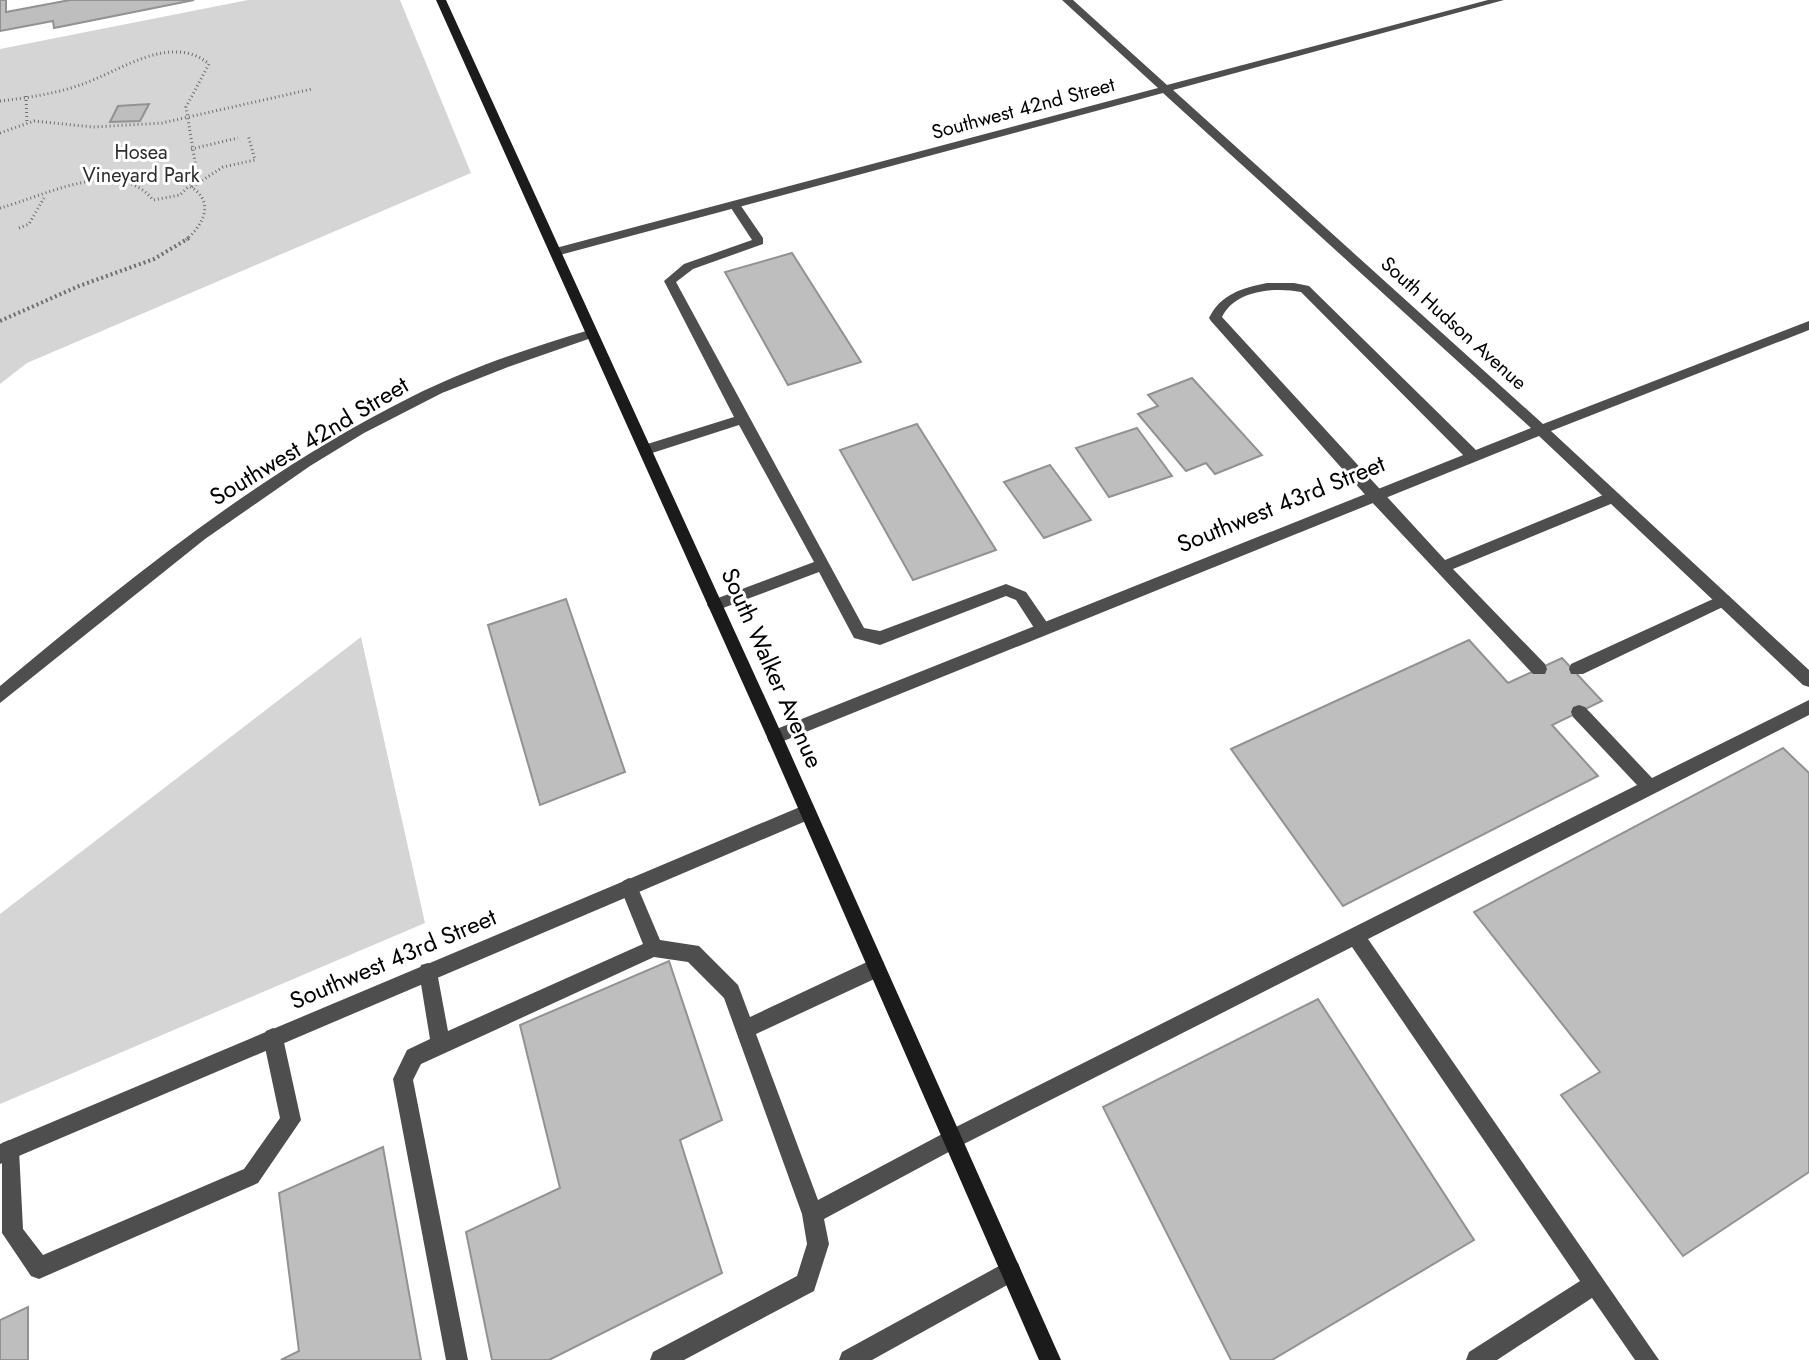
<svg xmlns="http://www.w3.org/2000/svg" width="1809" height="1360" font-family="Jost,sans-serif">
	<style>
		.green { fill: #d5d5d5 }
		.building { fill: #bebebe; stroke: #929292; stroke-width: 2 }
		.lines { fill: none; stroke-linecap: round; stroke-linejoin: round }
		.path-far1 { stroke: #707070; stroke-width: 3; stroke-dasharray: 1 3; stroke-linecap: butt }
		.path { stroke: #707070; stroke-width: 4; stroke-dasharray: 2 3; stroke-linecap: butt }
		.service { fill: #4e4e4e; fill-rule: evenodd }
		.minor { fill: #4e4e4e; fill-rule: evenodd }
		.secondary { fill: #1b1b1b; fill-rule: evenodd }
		.labels { text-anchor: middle; stroke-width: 6; stroke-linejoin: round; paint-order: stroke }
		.far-street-label { font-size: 20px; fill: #000; stroke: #fff }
		.far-park-label { font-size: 20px; fill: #2c2c2c; stroke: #fff }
		.street-label { font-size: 24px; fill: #000; stroke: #fff }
	</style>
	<rect width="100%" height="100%" fill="#fff"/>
	<g class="green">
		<path d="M248,0H400L471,173L27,363L0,384V49Z"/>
		<path d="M361,637L425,923L0,1104V914Z"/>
	</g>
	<g class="building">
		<path d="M0,0H6V12L70,0H194L54,28L53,21L0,31Z"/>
		<path d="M149,104L140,121L110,122L118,106Z"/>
		<path d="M792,253L861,362L788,385L725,272Z"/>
		<path d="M1192,378L1262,455L1215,474L1206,463L1186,471L1138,414L1158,406L1148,395Z"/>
		<path d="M917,424L996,550L913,580L840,450Z"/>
		<path d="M1137,428L1172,476L1109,497L1076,448Z"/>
		<path d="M1050,465L1091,520L1044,538L1004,482Z"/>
		<path d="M566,599L625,772L540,805L488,625Z"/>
		<path d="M1469,640L1508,683L1562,658L1602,701L1552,725L1598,776L1343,906L1231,749Z"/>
		<path d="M1783,748L1809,773V1172L1683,1256L1561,1095L1600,1072L1474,912Z"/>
		<path d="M669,961L722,1120L680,1140L722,1273L549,1360H492L466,1232L560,1188L520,1025Z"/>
		<path d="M1318,999L1474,1240L1272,1360H1231L1103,1107Z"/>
		<path d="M383,1147L421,1360H281L299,1351L279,1193Z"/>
		<path d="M28,1307V1360H0V1320Z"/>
	</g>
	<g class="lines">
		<g class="path-far1">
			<path d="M26,96L27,123"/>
			<path d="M0,101C27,98 54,94 80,85C119,72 171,32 209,64L186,107L196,168L195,178L189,186C215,200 205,223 186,240"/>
			<path d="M0,133L34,121L93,127L162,123L312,89"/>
			<path d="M191,149L238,138"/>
			<path d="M192,187L223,167L255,160L248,135"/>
			<path d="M0,208C45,196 118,156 153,200L180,195L189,186"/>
			<path d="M19,228L29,224L44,198"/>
		</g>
		<path class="path" d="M0,321L79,286L154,259L189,238"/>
		<g class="service">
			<path d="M735,201L739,203L763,238V244L693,269L676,282L864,628L880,631L1006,584L1026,592L1048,624L1051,629L1048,634H1038L1016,600L1006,596L880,645L854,638L819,572L715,611L710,609L707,605L710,601L814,562L739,425L646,455L639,450L641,446L734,417L664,281L684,264L752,240L729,205Z"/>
			<path d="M1267,283H1294L1309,286L1478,452L1480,456L1478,460H1468L1301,292C1274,287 1235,290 1222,317L1445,560L1608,493H1618L1620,497L1618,501L1453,569L1545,664L1547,669L1545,674H1533L1369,499L1211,321L1209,318C1221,294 1242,288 1267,283Z"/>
			<path d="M1724,594L1729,596L1732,600L1729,604L1583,674H1571L1569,669L1571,664Z"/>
			<path d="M1809,700V715L1368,939L1659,1360H1635L1592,1298L1497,1360H1466L1469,1352L1580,1281L1352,947L958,1147L824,1219L829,1244L814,1291L684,1360H650L653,1352L797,1276L807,1244L802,1214L724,998L688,962L654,957L421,1064L413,1080L468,1360H446L393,1079L407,1050L430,1039L419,972L421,965L428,963L435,965L437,972L448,1031L643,944L620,887L623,881L629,878L635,881L660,940L699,946L738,985L750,1017L869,961L876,959L883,961L885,968L883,975L756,1034L818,1200L944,1133L1637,785L1573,717L1571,712L1573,707L1579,705L1585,707L1652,778Z"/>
			<path d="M273,1028L280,1031L283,1038L301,1120L258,1183L39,1279L31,1276L2,1233V1143L9,1140L16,1143L19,1150L23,1229L43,1255L244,1169L280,1118L263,1038L266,1031Z"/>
			<path d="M1010,1260L1018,1263L1021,1271L1018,1279L872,1360H839L842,1352Z"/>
		</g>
		<g class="minor">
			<path d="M1062,0H1073L1167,85L1488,0H1504L1173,90L1543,424L1809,321V330L1551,431L1809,670V687L1803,685L1539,436L781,742L775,744L769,742L767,737L769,732L1531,428L1163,93L556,256L550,252L552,249L1158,88Z"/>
			<path d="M593,329L597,330V336L508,367L442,393L364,433L310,466L205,539L0,703V686C129,579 260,472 411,397C469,368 532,347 593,329Z"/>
			<path d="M807,804L813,806L816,812L813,818L0,1164V1144Z"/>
		</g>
		<path class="secondary" d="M436,0H446L783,737L1061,1360H1039L767,737Z"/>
	</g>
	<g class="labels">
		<g class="far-street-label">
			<text transform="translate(1023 108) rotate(-15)" y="7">Southwest 42nd Street</text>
			<text transform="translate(1454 323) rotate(42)" y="7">South Hudson Avenue</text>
		</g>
		<g class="far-park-label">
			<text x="141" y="159">Hosea<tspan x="141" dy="23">Vineyard Park</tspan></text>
		</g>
		<g class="street-label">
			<text transform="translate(309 441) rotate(-31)" y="8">Southwest 42nd Street</text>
			<text transform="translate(1281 504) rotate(-22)" y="8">Southwest 43rd Street</text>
			<text transform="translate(772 668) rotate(66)" y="8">South Walker Avenue</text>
			<text transform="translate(393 959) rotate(-23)" y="8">Southwest 43rd Street</text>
		</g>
	</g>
</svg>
